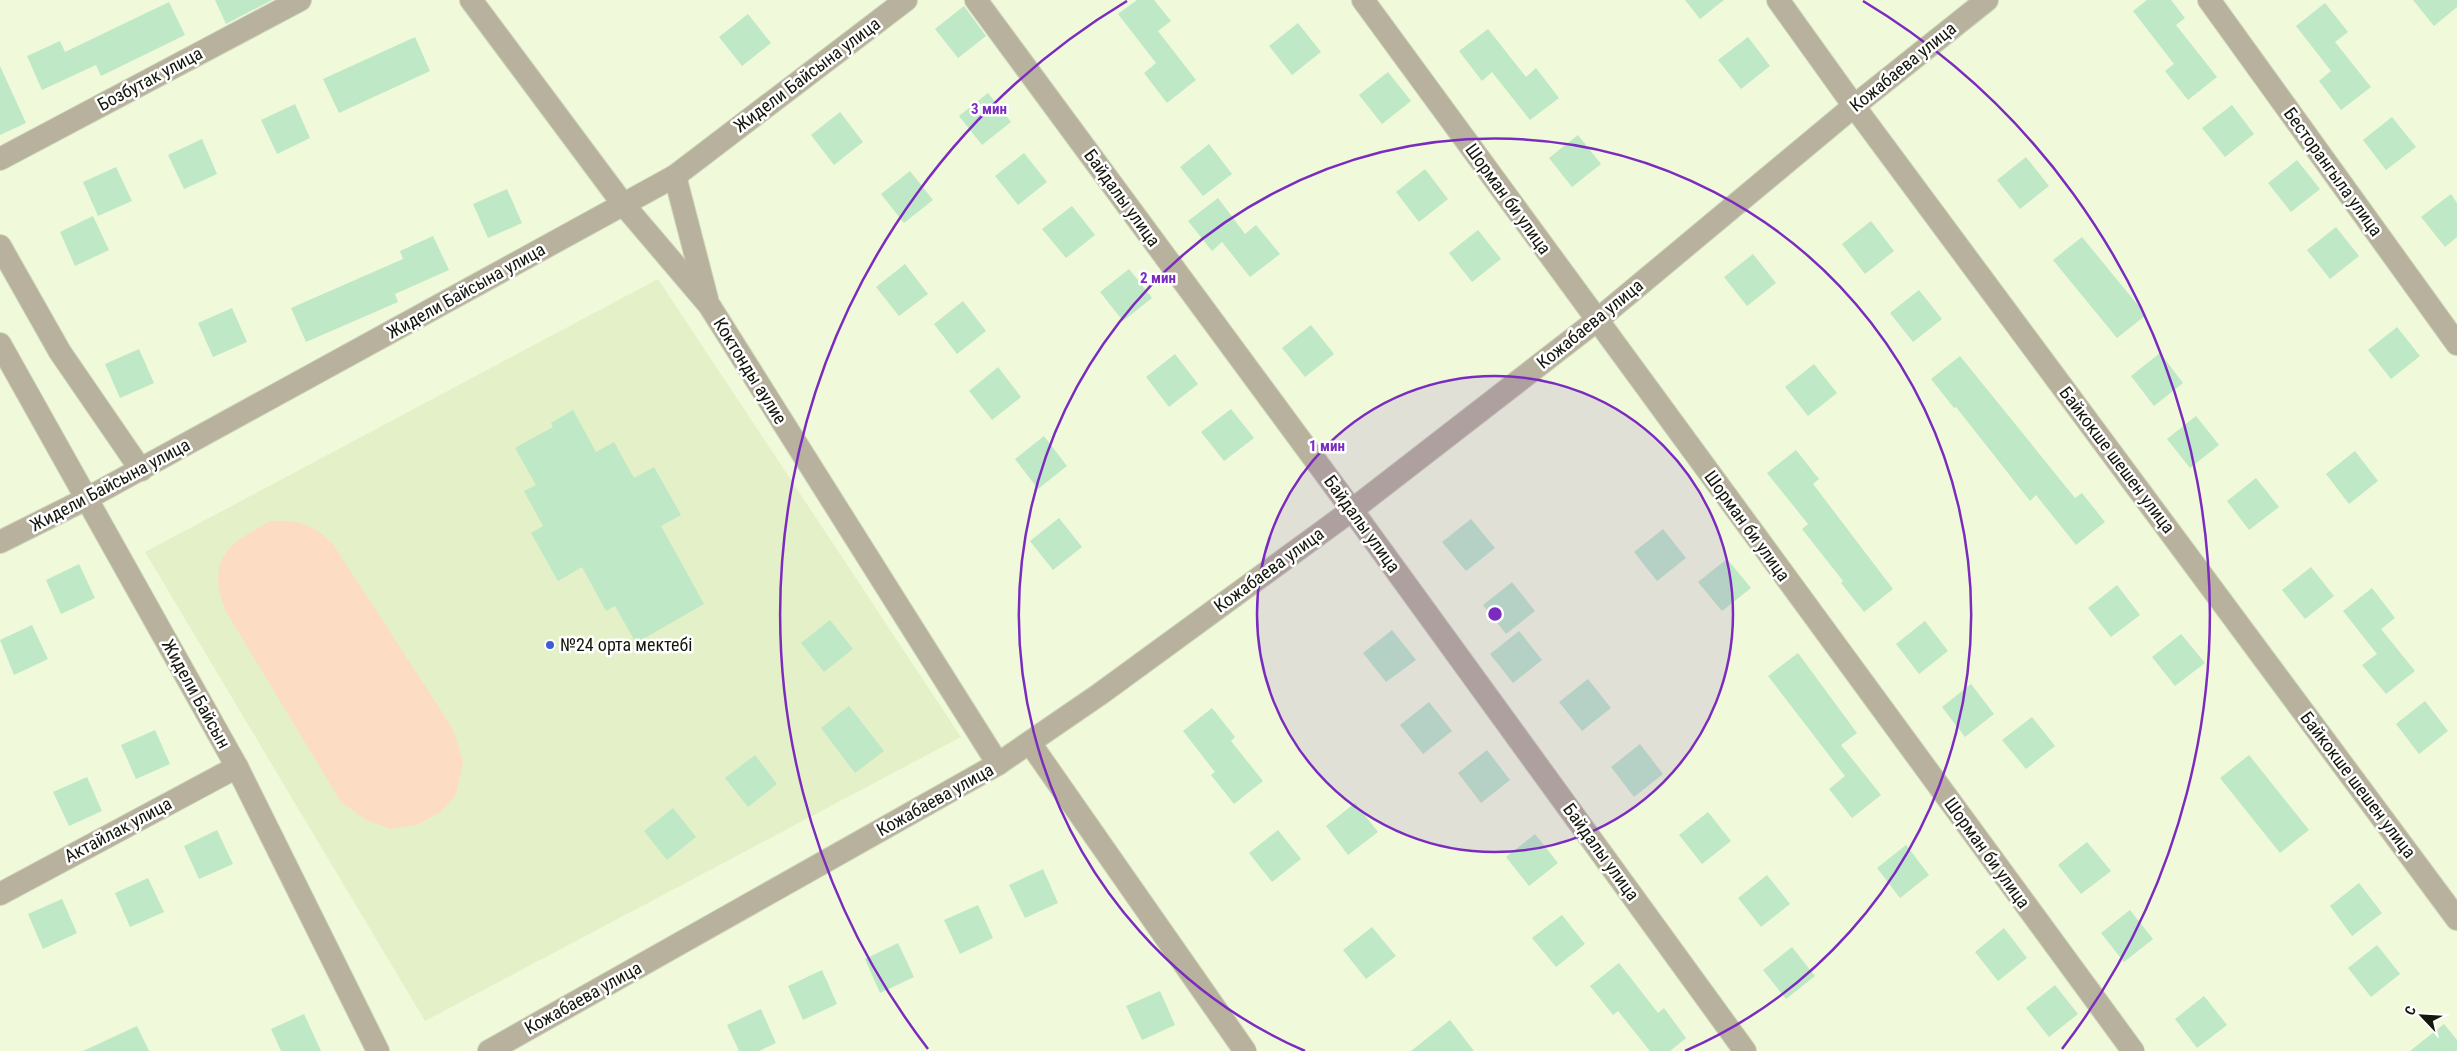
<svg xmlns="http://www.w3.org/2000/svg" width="2457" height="1051" font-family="'Roboto Condensed',sans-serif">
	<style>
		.built { fill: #e4f0c8 }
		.green { fill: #fcddc4 }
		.building { fill: #bee8c6 }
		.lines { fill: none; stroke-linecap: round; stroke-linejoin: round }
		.minor-casing { stroke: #cdd6b9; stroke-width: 24 }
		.minor { stroke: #b7b19d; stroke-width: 22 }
		.ring { fill: none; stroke: #7b2cbf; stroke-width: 2.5 }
		.poi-dot { fill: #3e5fd1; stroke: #fff; stroke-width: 2 }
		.labels { text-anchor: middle; stroke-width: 5; stroke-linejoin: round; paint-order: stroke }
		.street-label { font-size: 18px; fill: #14170c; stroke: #fff }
		.poi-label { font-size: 18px; fill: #14170c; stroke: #fff; text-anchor: start }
		.centre { fill: #7b2cbf; stroke: #fff; stroke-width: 2.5 }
		.ring-label { font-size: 15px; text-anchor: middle; font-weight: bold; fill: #7b2cbf; stroke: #fff; stroke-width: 5; stroke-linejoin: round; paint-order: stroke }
	</style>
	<rect width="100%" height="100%" fill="#f0fada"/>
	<path class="built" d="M658,279L961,737L425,1021L145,552Z"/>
	<path class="green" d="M271,521C299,520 312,524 333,544L453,729L463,762L456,795L440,812L417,825L391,829L366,820L341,802L225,610C206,559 228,543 271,521Z"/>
	<g class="building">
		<path d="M215,0H272L226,24Z"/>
		<path d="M1137,0H1154L1171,21L1158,31L1196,80L1167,103L1144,73L1156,63L1118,14Z"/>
		<path d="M1685,0H1724L1700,19Z"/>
		<path d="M2147,0H2171L2185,18L2176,25L2217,77L2188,100L2165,71L2174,64L2133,11Z"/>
		<path d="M2413,0H2457V7L2434,26Z"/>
		<path d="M169,2L185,35L101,76L96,65L42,90L27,56L60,41L65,52Z"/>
		<path d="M2325,3L2348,32L2335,42L2371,87L2341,110L2319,81L2331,71L2296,26Z"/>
		<path d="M964,6L986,36L958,58L935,29Z"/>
		<path d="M748,14L771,43L742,66L719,37Z"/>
		<path d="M1298,23L1321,52L1292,75L1269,46Z"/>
		<path d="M1488,29L1526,77L1536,68L1559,98L1530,120L1492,72L1482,81L1459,51Z"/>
		<path d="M415,37L430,71L339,113L323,79Z"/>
		<path d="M1748,37L1770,66L1741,89L1718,60Z"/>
		<path d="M0,66L26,123L0,135Z"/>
		<path d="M1388,72L1411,101L1382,124L1359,95Z"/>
		<path d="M988,93L1011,122L982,145L959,116Z"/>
		<path d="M295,104L310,138L277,154L261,120Z"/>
		<path d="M2232,105L2254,134L2225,157L2202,128Z"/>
		<path d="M840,112L863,142L834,165L811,135Z"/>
		<path d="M2392,117L2416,147L2386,170L2363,140Z"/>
		<path d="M1578,135L1601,164L1572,187L1549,158Z"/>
		<path d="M202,139L217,174L184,189L168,155Z"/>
		<path d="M1209,144L1232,174L1203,196L1180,167Z"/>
		<path d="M1024,153L1047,182L1018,205L995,176Z"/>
		<path d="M2026,157L2049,186L2020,209L1997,180Z"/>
		<path d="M2297,160L2320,189L2291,212L2268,183Z"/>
		<path d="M116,167L132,201L98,216L83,182Z"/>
		<path d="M1425,169L1448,199L1419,222L1396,192Z"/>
		<path d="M910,171L933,200L904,223L881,194Z"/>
		<path d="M507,189L522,223L488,238L473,204Z"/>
		<path d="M2451,194L2457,203V237L2445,247L2421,217Z"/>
		<path d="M1218,198L1245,234L1256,225L1280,254L1250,277L1222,242L1212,251L1188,221Z"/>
		<path d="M1072,206L1095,235L1066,258L1042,229Z"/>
		<path d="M93,216L109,250L75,266L60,232Z"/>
		<path d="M1871,221L1894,251L1865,274L1842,244Z"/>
		<path d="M2336,227L2359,256L2330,279L2307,250Z"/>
		<path d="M1478,230L1501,259L1472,282L1449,253Z"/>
		<path d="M433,236L449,270L395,294L398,302L306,342L291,308L403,259L400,251Z"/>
		<path d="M2082,237L2146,315L2117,338L2053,260Z"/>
		<path d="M1753,254L1776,283L1747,306L1724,277Z"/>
		<path d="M905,264L928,294L899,316L876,287Z"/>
		<path d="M1129,269L1152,298L1123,321L1100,292Z"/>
		<path d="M1919,290L1942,319L1913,342L1890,313Z"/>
		<path d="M963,301L986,331L957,354L934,324Z"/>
		<path d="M232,308L247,342L213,357L198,323Z"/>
		<path d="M1311,325L1334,354L1305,377L1282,348Z"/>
		<path d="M2397,327L2420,356L2391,379L2368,350Z"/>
		<path d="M139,349L154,383L120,398L105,364Z"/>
		<path d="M2160,353L2183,383L2154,406L2131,376Z"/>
		<path d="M1175,354L1198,384L1169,407L1146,377Z"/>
		<path d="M1960,356L2075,498L2082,493L2105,522L2076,545L2036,495L2030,501L1956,407L1954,408L1931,379Z"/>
		<path d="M1814,364L1837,393L1808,416L1785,387Z"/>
		<path d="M998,367L1021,397L992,420L969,391Z"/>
		<path d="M1231,409L1254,438L1224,461L1201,432Z"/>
		<path d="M573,410L596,452L614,442L634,478L654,467L681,515L661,526L704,604L636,643L615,606L606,611L582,567L558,581L531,533L543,526L524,491L536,485L515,448L553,427L551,423Z"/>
		<path d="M2196,416L2219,445L2190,468L2167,439Z"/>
		<path d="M1044,436L1067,466L1038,489L1015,459Z"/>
		<path d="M1796,450L1819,479L1813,484L1893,589L1864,612L1841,583L1843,581L1802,529L1808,524L1767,473Z"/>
		<path d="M2355,451L2378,481L2349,504L2326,474Z"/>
		<path d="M2256,478L2279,507L2249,530L2227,501Z"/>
		<path d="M1059,518L1082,547L1053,570L1030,541Z"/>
		<path d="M1471,519L1495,548L1466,571L1442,542Z"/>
		<path d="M1663,529L1686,558L1657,581L1634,552Z"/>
		<path d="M1727,559L1751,588L1722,611L1698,582Z"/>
		<path d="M79,564L95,598L61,614L46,580Z"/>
		<path d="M2311,567L2334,596L2305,619L2282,590Z"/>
		<path d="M1512,582L1535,611L1506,634L1483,605Z"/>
		<path d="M2117,585L2140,615L2111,637L2088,608Z"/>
		<path d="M2372,588L2395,618L2381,629L2415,671L2386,694L2362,665L2377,654L2343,611Z"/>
		<path d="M830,620L853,649L824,672L801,643Z"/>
		<path d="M1925,621L1948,651L1919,674L1896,644Z"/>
		<path d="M32,625L48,659L14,675L0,640Z"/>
		<path d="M1392,630L1416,660L1386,682L1363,653Z"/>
		<path d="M1519,631L1542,660L1513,683L1490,654Z"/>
		<path d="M2181,634L2205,663L2175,686L2152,657Z"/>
		<path d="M1798,653L1857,733L1841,745L1881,795L1852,818L1829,789L1845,776L1768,676Z"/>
		<path d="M1588,679L1611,708L1582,731L1559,702Z"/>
		<path d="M1971,684L1994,714L1965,737L1942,707Z"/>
		<path d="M2425,701L2448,731L2419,754L2396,724Z"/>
		<path d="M1429,702L1452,731L1423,754L1400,725Z"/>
		<path d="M849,706L884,751L855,773L821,728Z"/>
		<path d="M1212,708L1235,737L1231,741L1263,781L1234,804L1211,775L1215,772L1183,731Z"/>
		<path d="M2032,717L2055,746L2026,769L2002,740Z"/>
		<path d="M155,730L170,764L136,779L121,745Z"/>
		<path d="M1640,744L1663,774L1634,797L1611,767Z"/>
		<path d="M1487,750L1510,780L1481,803L1458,773Z"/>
		<path d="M755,755L777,784L748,807L725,778Z"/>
		<path d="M2249,755L2309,830L2280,853L2220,778Z"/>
		<path d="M87,777L102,811L69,826L53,792Z"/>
		<path d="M1355,803L1378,832L1348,855L1326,826Z"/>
		<path d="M673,808L696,837L667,860L644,831Z"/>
		<path d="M1708,812L1731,841L1702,864L1679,835Z"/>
		<path d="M217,830L233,864L199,879L184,846Z"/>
		<path d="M1278,830L1301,859L1272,882L1249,853Z"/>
		<path d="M1535,834L1558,863L1529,886L1506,857Z"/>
		<path d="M2087,842L2111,871L2081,894L2058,865Z"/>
		<path d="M1906,845L1929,875L1900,898L1877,868Z"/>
		<path d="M1043,869L1058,903L1025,918L1009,885Z"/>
		<path d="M1767,875L1790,904L1761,927L1738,898Z"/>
		<path d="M148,878L164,912L130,927L115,893Z"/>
		<path d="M2359,883L2382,913L2352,936L2330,906Z"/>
		<path d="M62,899L77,933L43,949L28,914Z"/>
		<path d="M978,905L993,938L960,954L944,920Z"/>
		<path d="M2130,910L2153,939L2124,962L2101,933Z"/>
		<path d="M1562,915L1585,944L1556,967L1532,938Z"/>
		<path d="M1372,927L1396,956L1366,979L1343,950Z"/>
		<path d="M2004,928L2027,958L1998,981L1975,952Z"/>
		<path d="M898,943L914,977L880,993L865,959Z"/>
		<path d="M2377,945L2400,974L2371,997L2348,968Z"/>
		<path d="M1792,947L1815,976L1786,999L1763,970Z"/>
		<path d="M1619,963L1658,1013L1664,1008L1686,1038L1670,1051H1650L1618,1011L1613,1015L1590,986Z"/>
		<path d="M822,970L837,1004L803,1020L788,986Z"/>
		<path d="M2055,985L2078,1014L2049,1037L2026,1008Z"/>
		<path d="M1160,991L1175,1025L1142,1040L1126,1006Z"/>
		<path d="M2204,996L2227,1025L2197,1048L2175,1019Z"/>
		<path d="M761,1009L776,1043L759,1051H739L727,1025Z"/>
		<path d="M304,1014L321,1051H281L271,1029Z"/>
		<path d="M1450,1020L1474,1051H1411Z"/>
		<path d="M2444,1024L2457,1040V1051H2410Z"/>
		<path d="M137,1026L149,1051H83Z"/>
	</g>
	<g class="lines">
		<g class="minor-casing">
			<g id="minor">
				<path d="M471,0L623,204L709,305L998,764"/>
				<path d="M976,0L1352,510L1745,1051"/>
				<path d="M1363,0L2133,1051"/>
				<path d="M1778,0L1854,106L2457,919"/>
				<path d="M2209,0L2457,344"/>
				<path d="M0,159L300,0"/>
				<path d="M675,176L707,299"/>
				<path d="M0,246L60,352L141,470"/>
				<path d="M0,344L237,767L378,1051"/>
				<path d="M0,542L86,499L675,176L906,0"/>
				<path d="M1030,743L1245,1051"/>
				<path d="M0,894L237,767"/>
				<path d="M489,1051L998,764L1100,694L1352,510L1596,321L1854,106L1987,0"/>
			</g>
		</g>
		<use href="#minor" class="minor"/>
	</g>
	<circle cx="1495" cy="614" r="238" fill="#7b2cbf" fill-opacity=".12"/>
	<g class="ring">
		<circle cx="1495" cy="614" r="238"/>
		<path d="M1305 1051A476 476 0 1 1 1685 1051"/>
		<path d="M928 1049A715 715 0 0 1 1127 1M1863 1A715 715 0 0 1 2062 1049"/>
	</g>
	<circle class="poi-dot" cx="550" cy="645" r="5"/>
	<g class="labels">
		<g class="street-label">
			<text transform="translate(1903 67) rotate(-39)" y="6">Кожабаева улица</text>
			<text transform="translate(807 75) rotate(-37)" y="6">Жидели Байсына улица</text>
			<text transform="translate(150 79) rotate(-28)" y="6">Бозбутак улица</text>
			<text transform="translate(2333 172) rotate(54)" y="6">Бесторангыла улица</text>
			<text transform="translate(1122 198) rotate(54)" y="6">Байдалы улица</text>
			<text transform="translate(1508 199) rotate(54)" y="6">Шорман би улица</text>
			<text transform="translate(466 291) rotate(-29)" y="6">Жидели Байсына улица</text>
			<text transform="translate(1590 324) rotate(-39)" y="6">Кожабаева улица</text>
			<text transform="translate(750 371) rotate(58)" y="6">Коктонды аулие</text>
			<text transform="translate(2117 460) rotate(53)" y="6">Байкокше шешен улица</text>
			<text transform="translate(110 485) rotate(-28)" y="6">Жидели Байсына улица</text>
			<text transform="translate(1362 524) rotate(54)" y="6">Байдалы улица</text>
			<text transform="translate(1747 526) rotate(54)" y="6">Шорман би улица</text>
			<text transform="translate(1269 570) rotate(-36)" y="6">Кожабаева улица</text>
			<text transform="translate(196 694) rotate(61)" y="6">Жидели Байсын</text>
			<text transform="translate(2358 785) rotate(53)" y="6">Байкокше шешен улица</text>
			<text transform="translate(935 800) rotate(-29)" y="6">Кожабаева улица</text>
			<text transform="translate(118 830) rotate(-28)" y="6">Актайлак улица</text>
			<text transform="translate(1601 852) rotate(54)" y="6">Байдалы улица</text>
			<text transform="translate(1987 853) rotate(54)" y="6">Шорман би улица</text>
			<text transform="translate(583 998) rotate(-29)" y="6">Кожабаева улица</text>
		</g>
		<g class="poi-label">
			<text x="560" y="651">№24 орта мектебі</text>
		</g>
	</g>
	<circle cx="1495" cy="614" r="8" class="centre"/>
	<g class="ring-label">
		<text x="989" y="114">3 мин</text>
		<text x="1158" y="283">2 мин</text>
		<text x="1327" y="451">1 мин</text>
	</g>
	<g transform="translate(2422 1016) rotate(295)" stroke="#ffffff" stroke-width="4" paint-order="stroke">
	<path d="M0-4L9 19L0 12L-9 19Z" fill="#14170c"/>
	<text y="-8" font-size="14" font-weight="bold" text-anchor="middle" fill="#14170c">С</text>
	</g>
</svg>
